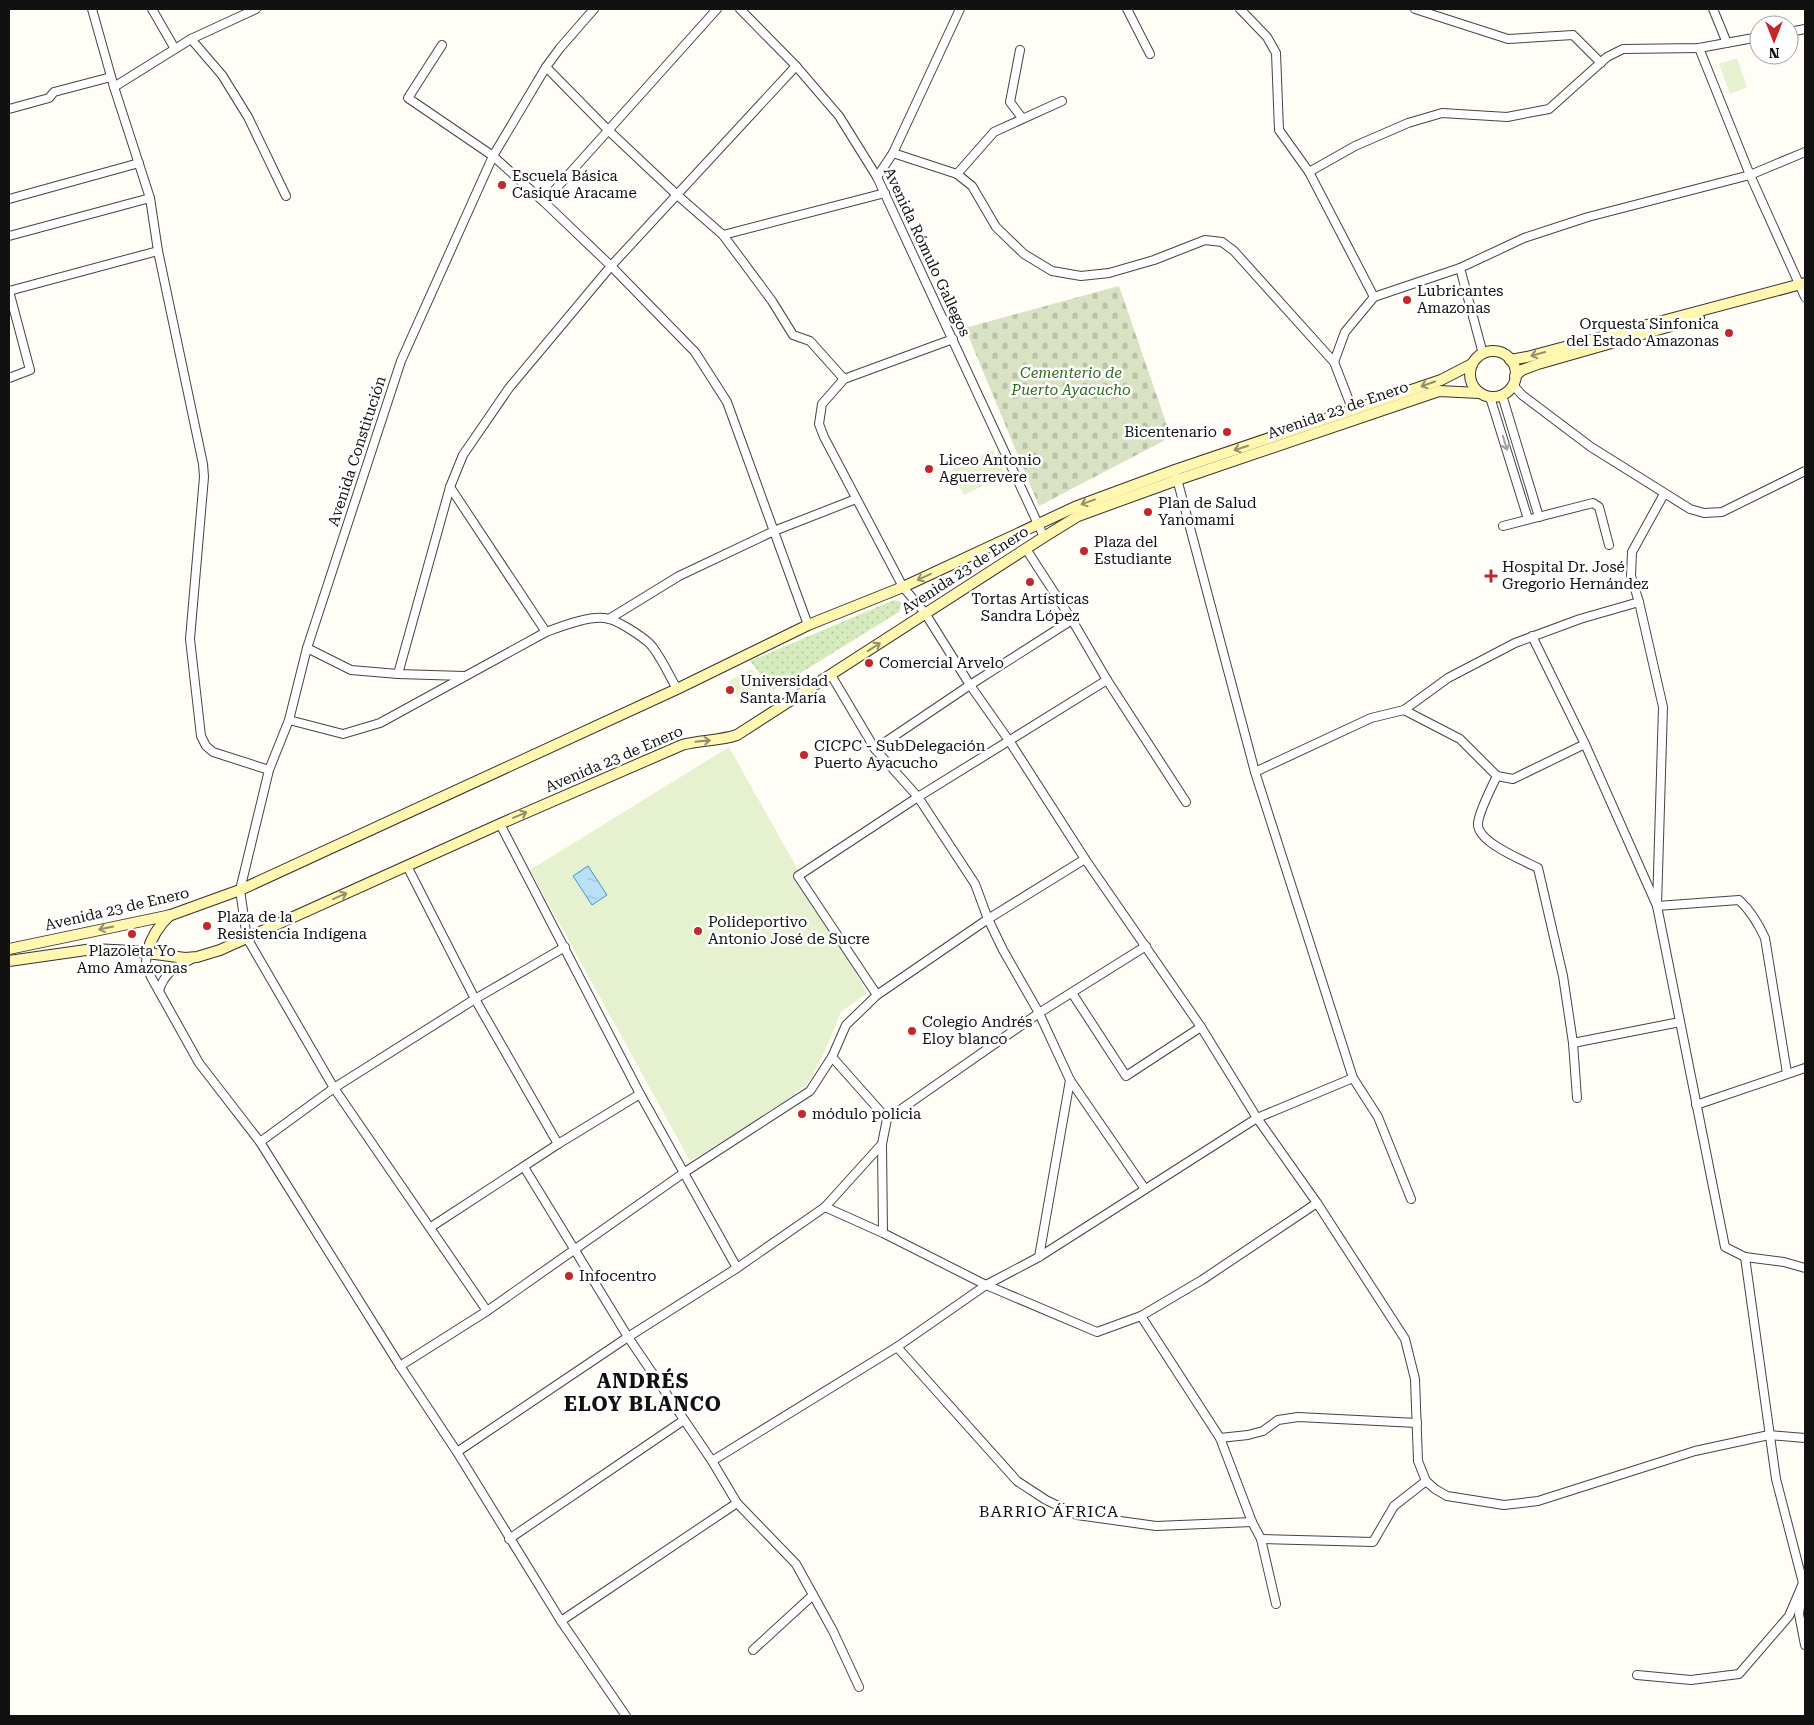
<svg xmlns="http://www.w3.org/2000/svg" width="1814" height="1725" font-family="'Roboto Serif',serif">
	<style>
		.grass { fill: url(#grass-dots) }
		.cemetery { fill: url(#cemetery-stones) }
		.pitch { fill: #e6f2cf }
		.water { fill: url(#water-ripples); stroke: #3f96cf }
		.lines { fill: none; stroke-linecap: round; stroke-linejoin: round }
		.minor-casing { stroke: #444; stroke-width: 10 }
		.secondary-casing { stroke: #333; stroke-width: 12 }
		.minor { stroke: #fff; stroke-width: 8 }
		.secondary { stroke: #fff6b0; stroke-width: 10 }
		.oneway { stroke: #948f68 }
		.oneway2 { stroke: #a0a0a0 }
		.poi-dot { fill: #c4262e; stroke: #fff; stroke-width: 2 }
		.labels { text-anchor: middle; stroke-width: 5; stroke-linejoin: round; paint-order: stroke }
		.poi-label { font-size: 15px; fill: #111; stroke: #fff; text-anchor: start }
		.street-label { font-size: 15px; fill: #111; stroke: #fff }
		.park-label { font-size: 15px; font-style: italic; fill: #2f6b1f; stroke: #fff }
		.neighbourhood-label { font-size: 16px; letter-spacing: 1px; fill: #111; stroke: #fff }
		.district-label { font-size: 20px; font-weight: bold; letter-spacing: 1px; fill: #111; stroke: #fff }
	</style>
	<defs>
		<pattern id="grass-dots" width="8" height="8" patternUnits="userSpaceOnUse" patternTransform="scale(1.25)"><rect width="8" height="8" fill="#d5ebbd"/><path d="M2 2h.1M6 6h.1" fill="none" stroke="#b6c8a1" stroke-width="1.8" stroke-linecap="round"/></pattern>
		<pattern id="cemetery-stones" width="16" height="16" patternUnits="userSpaceOnUse" patternTransform="scale(1.25)"><rect width="16" height="16" fill="#d9e3c4"/><path d="M2 7V4a2 2 0 0 1 4 0v3zM10 15v-3a2 2 0 0 1 4 0v3z" fill="#b9c2a7"/></pattern>
		<pattern id="water-ripples" width="26" height="14" patternUnits="userSpaceOnUse" patternTransform="scale(1.25)"><rect width="26" height="14" fill="#b9e0f7"/><path d="M2 4q2-2 4 0t4 0M15 11q2-2 4 0t4 0" fill="none" stroke="#9ebfd3"/></pattern>
	</defs>
	<rect width="100%" height="100%" fill="#fffdf5"/>
	<path class="grass" d="M894,600L902,602L899,612L773,690L750,661Z"/>
	<path class="cemetery" d="M1119,286L1171,437L1039,506L965,328Z"/>
	<g class="pitch">
		<path d="M1737,58L1747,87L1730,94L1719,64Z"/>
		<path d="M993,450L1005,475L964,495L951,470Z"/>
		<path d="M752,669L761,685L738,697L729,681Z"/>
		<path d="M729,747L867,993L841,1012L828,1044L810,1081L780,1106L690,1161L530,870Z"/>
	</g>
	<path class="water" d="M588,866L607,895L592,905L573,876Z"/>
	<g class="lines">
		<g class="minor-casing">
			<g id="minor">
				<path d="M92,9L114,87L150,198L158,251L203,464L204,477L190,639L201,736L206,746L213,752L269,770"/>
				<path d="M152,9L175,49"/>
				<path d="M740,9L796,66L839,116L877,177L1044,537"/>
				<path d="M1127,9L1150,54"/>
				<path d="M1240,9L1267,37L1276,53L1279,130L1309,172L1374,297"/>
				<path d="M1415,9L1508,39L1573,35L1601,63"/>
				<path d="M1713,9L1727,43"/>
				<path d="M1789,32L1805,29"/>
				<path d="M191,39L222,75L248,117L286,196"/>
				<path d="M442,45L408,98L493,156L544,202L611,266L695,352L727,402L808,625"/>
				<path d="M1699,48L1750,175L1805,297"/>
				<path d="M1020,50L1010,102L1022,118"/>
				<path d="M546,67L608,130L676,194L723,235L772,301L793,335L810,341L844,379"/>
				<path d="M114,87L191,39L256,9"/>
				<path d="M9,109L49,98L54,92L111,77"/>
				<path d="M893,153L957,174L972,186L996,227L1024,254L1052,271L1081,276L1109,273L1154,260L1205,240L1222,242L1234,251L1334,362L1353,411"/>
				<path d="M1309,172L1355,146L1408,123L1442,113L1507,117L1549,109L1607,57L1623,49L1699,48L1759,37"/>
				<path d="M957,174L994,132L1062,101"/>
				<path d="M877,177L893,153L960,9"/>
				<path d="M9,199L139,163"/>
				<path d="M544,202L717,9"/>
				<path d="M723,235L885,193"/>
				<path d="M9,236L150,198"/>
				<path d="M1460,268L1483,354"/>
				<path d="M9,291L158,251"/>
				<path d="M953,339L844,379L822,404L819,424L824,437L903,587L925,613L970,685L1010,742L1085,859L1201,1027L1257,1118L1317,1203L1405,1339L1415,1379L1418,1461L1426,1481L1435,1489L1447,1496L1504,1505L1538,1501L1695,1451L1769,1435L1805,1438"/>
				<path d="M1334,362L1345,332L1374,297L1460,268L1524,238L1588,217L1750,175L1805,152"/>
				<path d="M9,378L30,370L9,291"/>
				<path d="M1513,385L1522,395L1591,447L1690,509L1704,513L1722,512L1805,471"/>
				<path d="M1502,395L1539,517"/>
				<path d="M1490,397L1528,519"/>
				<path d="M1176,475L1255,772L1353,1078L1378,1117L1411,1199"/>
				<path d="M450,487L546,632"/>
				<path d="M1664,494L1632,552L1631,576L1639,602L1663,707L1657,906L1725,1247L1745,1257L1784,1262L1805,1268"/>
				<path d="M1503,526L1593,503L1599,507L1609,545"/>
				<path d="M1026,549L1072,620L1107,680L1186,802"/>
				<path d="M609,619L679,576L774,531L856,499"/>
				<path d="M1532,636L1585,744L1657,906L1739,900C1751,911 1758,923 1765,938L1787,1073"/>
				<path d="M307,648L351,670L398,674L464,676"/>
				<path d="M398,674L450,487L463,455L509,388L611,266L796,66"/>
				<path d="M831,675L875,749L918,797L975,884L988,919L1003,950L1039,1013L1070,1080L1145,1189"/>
				<path d="M1404,710L1460,739L1497,776L1513,779L1585,744"/>
				<path d="M289,720L343,734L380,723L546,632C562,626 593,614 609,619C620,622 640,635 649,643C658,651 670,677 677,689"/>
				<path d="M875,749L970,685L1072,620"/>
				<path d="M1255,772L1371,718L1404,710L1448,678L1515,643L1580,619L1639,602"/>
				<path d="M1497,776C1492,786 1479,813 1478,823C1476,842 1523,860 1538,868L1563,976L1573,1043L1577,1098"/>
				<path d="M500,824L640,1094L737,1268"/>
				<path d="M407,866L475,999L558,1144"/>
				<path d="M147,953L146,963L151,977L199,1063L260,1142L400,1366L457,1452L561,1621L626,1716"/>
				<path d="M159,991C164,973 175,967 192,959"/>
				<path d="M1072,993L1126,1076L1201,1027"/>
				<path d="M877,995L798,876L918,797L1107,680"/>
				<path d="M1573,1043L1680,1022"/>
				<path d="M832,1057L887,1119"/>
				<path d="M1696,1105L1805,1068"/>
				<path d="M260,1142L334,1088L475,999L565,947"/>
				<path d="M524,1167L628,1337L712,1461L737,1503L796,1564L833,1631L859,1687"/>
				<path d="M825,1207L883,1233L986,1285L1097,1332L1141,1316L1202,1280L1317,1203"/>
				<path d="M431,1227L558,1144L640,1094"/>
				<path d="M883,1233L882,1144L887,1119L1039,1013L1146,946"/>
				<path d="M1039,1257L1070,1080"/>
				<path d="M487,1311L334,1088L247,938L240,890L269,770L289,720L307,648L401,361L493,156L546,67L560,48L594,9"/>
				<path d="M1141,1316L1220,1438L1252,1522L1261,1539L1276,1604"/>
				<path d="M897,1347L1017,1481L1046,1500L1077,1515L1156,1526L1252,1522"/>
				<path d="M400,1366L487,1311L685,1172L810,1091L832,1057L846,1025L877,995L988,919L1085,859"/>
				<path d="M1220,1438L1248,1435L1263,1431L1278,1420L1298,1417L1417,1423"/>
				<path d="M457,1452L628,1337L737,1268L825,1207L882,1144"/>
				<path d="M712,1461L897,1347L986,1285L1039,1257L1257,1118L1353,1078"/>
				<path d="M509,1539L684,1420"/>
				<path d="M1261,1539L1373,1542L1394,1506L1426,1481"/>
				<path d="M1802,1592L1799,1614L1805,1645"/>
				<path d="M561,1621L737,1503"/>
				<path d="M753,1650L813,1595"/>
				<path d="M1637,1675L1691,1680L1739,1674L1789,1616L1803,1583L1776,1479L1745,1257"/>
			</g>
		</g>
		<g class="secondary-casing">
			<g id="secondary">
				<circle cx="1493" cy="374" r="23"/>
				<path d="M1510,360L1527,357L1805,283"/>
				<path d="M1515,376L1522,370L1538,364L1699,318"/>
				<path d="M9,949L171,915L240,890L677,689L808,625L903,587L1075,507L1175,470L1441,380L1472,364"/>
				<path d="M147,953C151,938 159,925 170,915"/>
				<path d="M9,961L93,949L133,951L185,958L197,957L220,950L500,824L682,745C700,740 719,741 737,735L1044,537L1078,516L1177,480L1439,391L1479,393"/>
			</g>
		</g>
		<use href="#minor" class="minor"/>
		<use href="#secondary" class="secondary"/>
	</g>
	<defs><path id="oneway-shaft" d="M-6 0H5M1.5-3L5.5 0L1.5 3" fill="none" stroke-width="1.6" stroke-linecap="round" stroke-linejoin="round" transform="scale(1.25)"/></defs>
	<g class="oneway">
		<use href="#oneway-shaft" transform="translate(1538 354) rotate(165)"/>
		<use href="#oneway-shaft" transform="translate(1428 384) rotate(161)"/>
		<use href="#oneway-shaft" transform="translate(1241 448) rotate(162)"/>
		<use href="#oneway-shaft" transform="translate(1088 502) rotate(160)"/>
		<use href="#oneway-shaft" transform="translate(924 577) rotate(155)"/>
		<use href="#oneway-shaft" transform="translate(874 647) rotate(-33)"/>
		<use href="#oneway-shaft" transform="translate(703 741) rotate(-6)"/>
		<use href="#oneway-shaft" transform="translate(520 815) rotate(-23)"/>
		<use href="#oneway-shaft" transform="translate(340 896) rotate(-24)"/>
		<use href="#oneway-shaft" transform="translate(106 928) rotate(168)"/>
	</g>
	<use class="oneway2" href="#oneway-shaft" transform="translate(1505 443) rotate(73)"/>
	<g class="poi-dot">
		<circle cx="502" cy="185" r="5"/>
		<circle cx="1407" cy="300" r="5"/>
		<circle cx="1729" cy="333" r="5"/>
		<circle cx="1227" cy="432" r="5"/>
		<circle cx="929" cy="469" r="5"/>
		<circle cx="1148" cy="512" r="5"/>
		<circle cx="1084" cy="551" r="5"/>
		<path d="M1488.5 568.5h5v5h5v5h-5v5h-5v-5h-5v-5h5z"/>
		<circle cx="1030" cy="582" r="5"/>
		<circle cx="869" cy="663" r="5"/>
		<circle cx="730" cy="690" r="5"/>
		<circle cx="804" cy="755" r="5"/>
		<circle cx="207" cy="926" r="5"/>
		<circle cx="698" cy="931" r="5"/>
		<circle cx="132" cy="934" r="5"/>
		<circle cx="912" cy="1031" r="5"/>
		<circle cx="802" cy="1114" r="5"/>
		<circle cx="569" cy="1276" r="5"/>
	</g>
	<g class="labels">
		<g class="poi-label">
			<text x="512" y="181">Escuela Básica<tspan x="512" dy="17">Casique Aracame</tspan></text>
			<text x="1417" y="296">Lubricantes<tspan x="1417" dy="17">Amazonas</tspan></text>
			<text x="1719" y="329" text-anchor="end">Orquesta Sinfonica<tspan x="1719" dy="17">del Estado Amazonas</tspan></text>
			<text x="1217" y="437" text-anchor="end">Bicentenario</text>
			<text x="939" y="465">Liceo Antonio<tspan x="939" dy="17">Aguerrevere</tspan></text>
			<text x="1158" y="508">Plan de Salud<tspan x="1158" dy="17">Yanomami</tspan></text>
			<text x="1094" y="547">Plaza del<tspan x="1094" dy="17">Estudiante</tspan></text>
			<text x="1502" y="572">Hospital Dr. José<tspan x="1502" dy="17">Gregorio Hernández</tspan></text>
			<text x="1030" y="604" text-anchor="middle">Tortas Artísticas<tspan x="1030" dy="17">Sandra López</tspan></text>
			<text x="879" y="668">Comercial Arvelo</text>
			<text x="740" y="686">Universidad<tspan x="740" dy="17">Santa María</tspan></text>
			<text x="814" y="751">CICPC - SubDelegación<tspan x="814" dy="17">Puerto Ayacucho</tspan></text>
			<text x="217" y="922">Plaza de la<tspan x="217" dy="17">Resistencia Indígena</tspan></text>
			<text x="708" y="927">Polideportivo<tspan x="708" dy="17">Antonio José de Sucre</tspan></text>
			<text x="132" y="956" text-anchor="middle">Plazoleta Yo<tspan x="132" dy="17">Amo Amazonas</tspan></text>
			<text x="922" y="1027">Colegio Andrés<tspan x="922" dy="17">Eloy blanco</tspan></text>
			<text x="812" y="1119">módulo policia</text>
			<text x="579" y="1281">Infocentro</text>
		</g>
		<g class="street-label">
			<text transform="translate(927 252) rotate(65)" y="5">Avenida Rómulo Gallegos</text>
			<text transform="translate(1338 410) rotate(-19)" y="5">Avenida 23 de Enero</text>
			<text transform="translate(357 451) rotate(-72)" y="5">Avenida Constitución</text>
			<text transform="translate(965 570) rotate(-33)" y="5">Avenida 23 de Enero</text>
			<text transform="translate(614 759) rotate(-23)" y="5">Avenida 23 de Enero</text>
			<text transform="translate(117 909) rotate(-13)" y="5">Avenida 23 de Enero</text>
		</g>
		<g class="park-label">
			<text x="1071" y="378">Cementerio de<tspan x="1071" dy="17">Puerto Ayacucho</tspan></text>
		</g>
		<g class="neighbourhood-label">
			<text x="1049" y="1517">BARRIO ÁFRICA</text>
		</g>
		<g class="district-label">
			<text x="643" y="1388">ANDRÉS<tspan x="643" dy="23">ELOY BLANCO</tspan></text>
		</g>
	</g>
	<rect width="1814" height="1725" fill="none" stroke="#111111" stroke-width="20"/>
	<g transform="translate(1774 40) rotate(180)"><circle r="24" fill="#ffffff" stroke="#a0a0a0"/>
	<path d="M0-4L9 19L0 12L-9 19Z" fill="#c4262e"/>
	<text y="-8" font-size="14" font-weight="bold" text-anchor="middle" fill="#111111">N</text>
	</g>
</svg>
